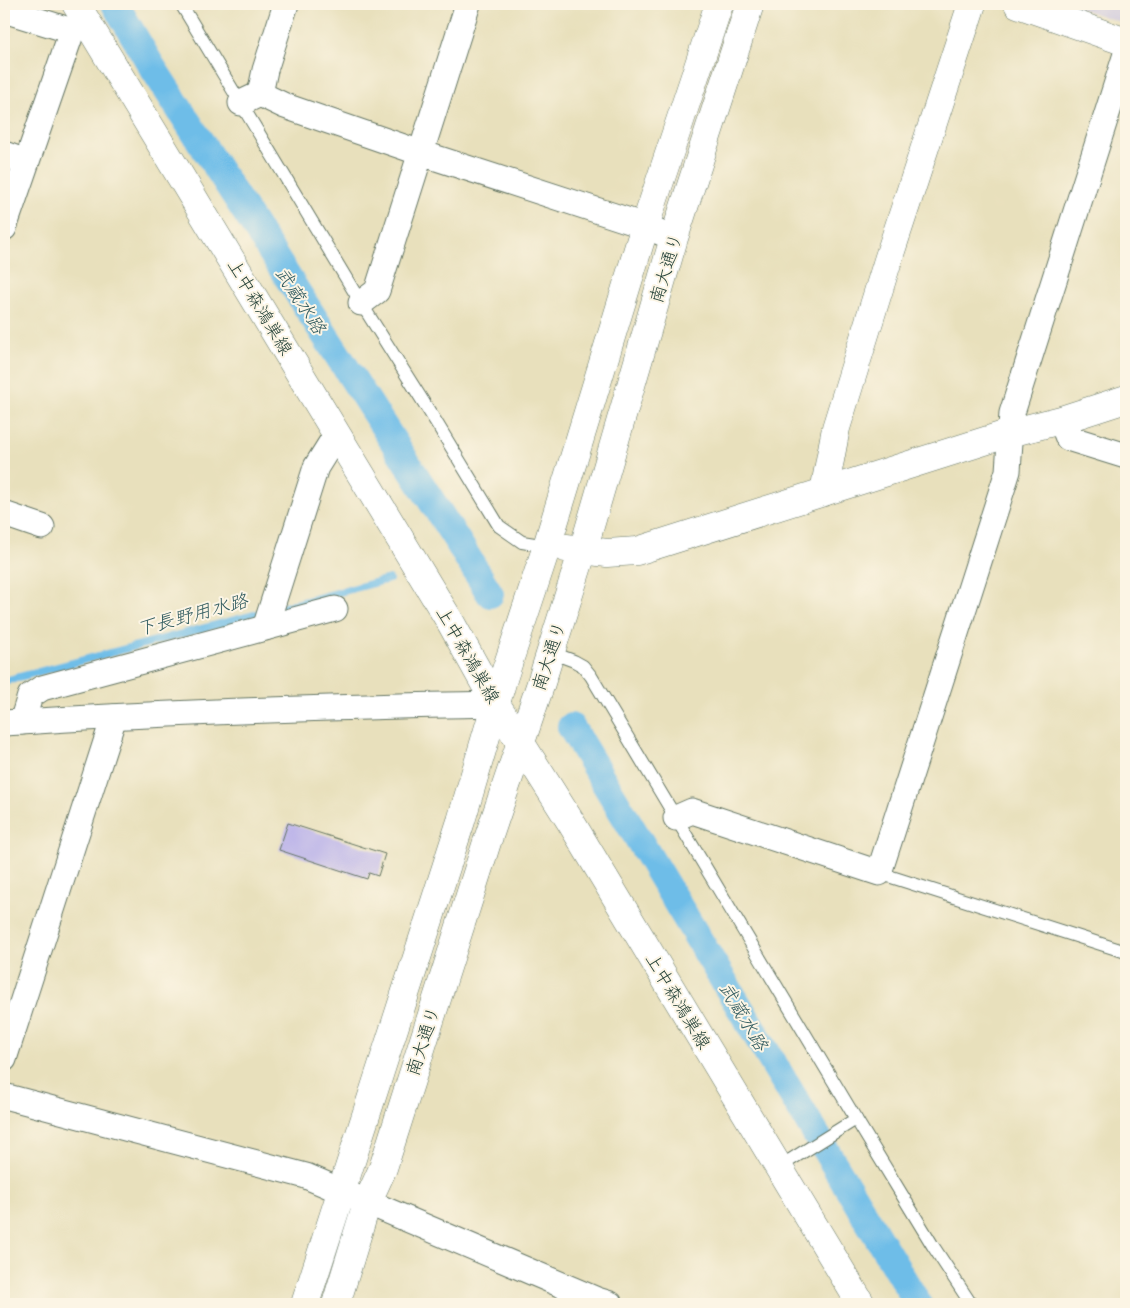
<svg xmlns="http://www.w3.org/2000/svg" width="1130" height="1308" font-family="Delius,'Klee One',sans-serif">
	<style>
		.industrial { fill: #c5c0da }
		.lines { fill: none; stroke-linecap: round; stroke-linejoin: round }
		.stream { stroke: #6ebde8; stroke-width: 8 }
		.canal { stroke: #6ebde8; stroke-width: 28 }
		.building { fill: #b8b0e9 }
		.lane-casing { stroke: #657664; stroke-width: 14 }
		.street-casing { stroke: #657664; stroke-width: 27 }
		.secondary-casing { stroke: #657664; stroke-width: 29 }
		.lane { stroke: #fff; stroke-width: 12 }
		.street { stroke: #fff; stroke-width: 25 }
		.secondary { stroke: #fff; stroke-width: 28 }
		.labels { text-anchor: middle; stroke-width: 4; stroke-linejoin: round; paint-order: stroke }
		.street-label { font-size: 18px; fill: #1f3d34; stroke: #fcf5e5 }
		.water-label { font-size: 19px; font-style: italic; fill: #335d61; stroke: #fcf5e5 }
	</style>
	<rect width="100%" height="100%" fill="#fcf5e5"/>
	<filter id="ink" filterUnits="userSpaceOnUse"><feTurbulence type="fractalNoise" baseFrequency=".02" numOctaves="2"/><feDisplacementMap in="SourceGraphic" scale="10" xChannelSelector="R" yChannelSelector="G"/><feConvolveMatrix kernelMatrix="1 2 1 2 8 2 1 2 1" color-interpolation-filters="sRGB"/></filter>
	<filter id="wash" filterUnits="userSpaceOnUse"><feTurbulence type="fractalNoise" baseFrequency=".0096" numOctaves="4" result="noise"/><feDisplacementMap in="SourceGraphic" scale="20" xChannelSelector="R" yChannelSelector="G"/><feGaussianBlur stdDeviation="1.12" result="paint"/><feColorMatrix in="noise" values="0 0 0 0 0 0 0 0 0 0 0 0 0 0 0 0 0 1.4 0 .05"/><feComposite in="paint" operator="in"/></filter>
	<g filter="url(#wash)">
		<rect width="100%" height="100%" fill="#e8e0bc"/>
		<path class="industrial" d="M1067,4H1126V24Z"/>
		<g class="lines">
			<g class="stream">
				<path d="M276,609L389,579"/>
				<path d="M4,681L265,612"/>
			</g>
			<g class="canal">
				<path d="M115,4L151,65L458,542L490,594"/>
				<path d="M571,727L918,1304"/>
			</g>
		</g>
		<g id="blocks">
			<path class="building" d="M288,823L385,854L378,876L369,873L367,879L279,850Z"/>
		</g>
	</g>
	<g filter="url(#ink)">
		<use href="#blocks" fill-opacity="0" stroke="#657664" stroke-width="1"/>
		<g class="lines">
			<g class="lane-casing">
				<g id="lane">
					<path d="M181,4L361,303L436,422L499,526L522,542L547,546"/>
					<path d="M550,652L574,661L583,666L591,676L856,1119L933,1246L971,1304"/>
					<path d="M879,873L1126,952"/>
					<path d="M779,1167L856,1119"/>
				</g>
			</g>
			<g class="street-casing">
				<g id="street">
					<path d="M4,10L72,31"/>
					<path d="M260,94L285,106L421,153L645,226L674,238"/>
					<path d="M260,94L265,70L286,4"/>
					<path d="M241,103L260,94"/>
					<path d="M4,154L26,162"/>
					<path d="M4,228L72,31L88,23"/>
					<path d="M361,303L377,291L468,4"/>
					<path d="M1061,420L1068,438L1126,456"/>
					<path d="M4,514L42,527"/>
					<path d="M265,628L316,467L336,435"/>
					<path d="M22,722L30,696L42,688L335,609"/>
					<path d="M4,723C168,712 332,707 496,704"/>
					<path d="M676,818L692,811L879,873L1008,471L1012,413L1126,54"/>
					<path d="M4,1059L114,717"/>
					<path d="M4,1096L306,1176L597,1300L610,1304"/>
				</g>
			</g>
			<g class="secondary-casing">
				<g id="secondary">
					<path d="M76,4L451,623L496,704L572,824L861,1304"/>
					<path d="M1018,4L1126,42"/>
					<path d="M824,492L836,428L888,260L972,4"/>
					<path d="M566,548L607,553L637,551L1010,433L1061,420L1126,399"/>
					<path d="M305,1304L461,821L504,676L547,546L645,226L719,4"/>
					<path d="M336,1304L367,1203L383,1168L487,842L540,686L583,550L674,238L750,4"/>
				</g>
			</g>
			<use href="#lane" class="lane"/>
			<use href="#street" class="street"/>
			<use href="#secondary" class="secondary"/>
		</g>
	</g>
	<g class="labels">
		<g class="street-label">
			<text transform="translate(666 268) rotate(-73)" y="6">南大通り</text>
			<text transform="translate(260 307) rotate(59)" y="6">上中森鴻巣線</text>
			<text transform="translate(468 655) rotate(60)" y="6">上中森鴻巣線</text>
			<text transform="translate(549 656) rotate(-72)" y="6">南大通り</text>
			<text transform="translate(678 1001) rotate(59)" y="6">上中森鴻巣線</text>
			<text transform="translate(423 1041) rotate(-72)" y="6">南大通り</text>
		</g>
		<g class="water-label">
			<text transform="translate(301 300) rotate(57)" y="7">武蔵水路</text>
			<text transform="translate(192 614) rotate(-15)" y="7">下長野用水路</text>
			<text transform="translate(744 1016) rotate(59)" y="7">武蔵水路</text>
		</g>
	</g>
	<rect width="1130" height="1308" fill="none" stroke="#fcf5e5" stroke-width="20"/>
</svg>
